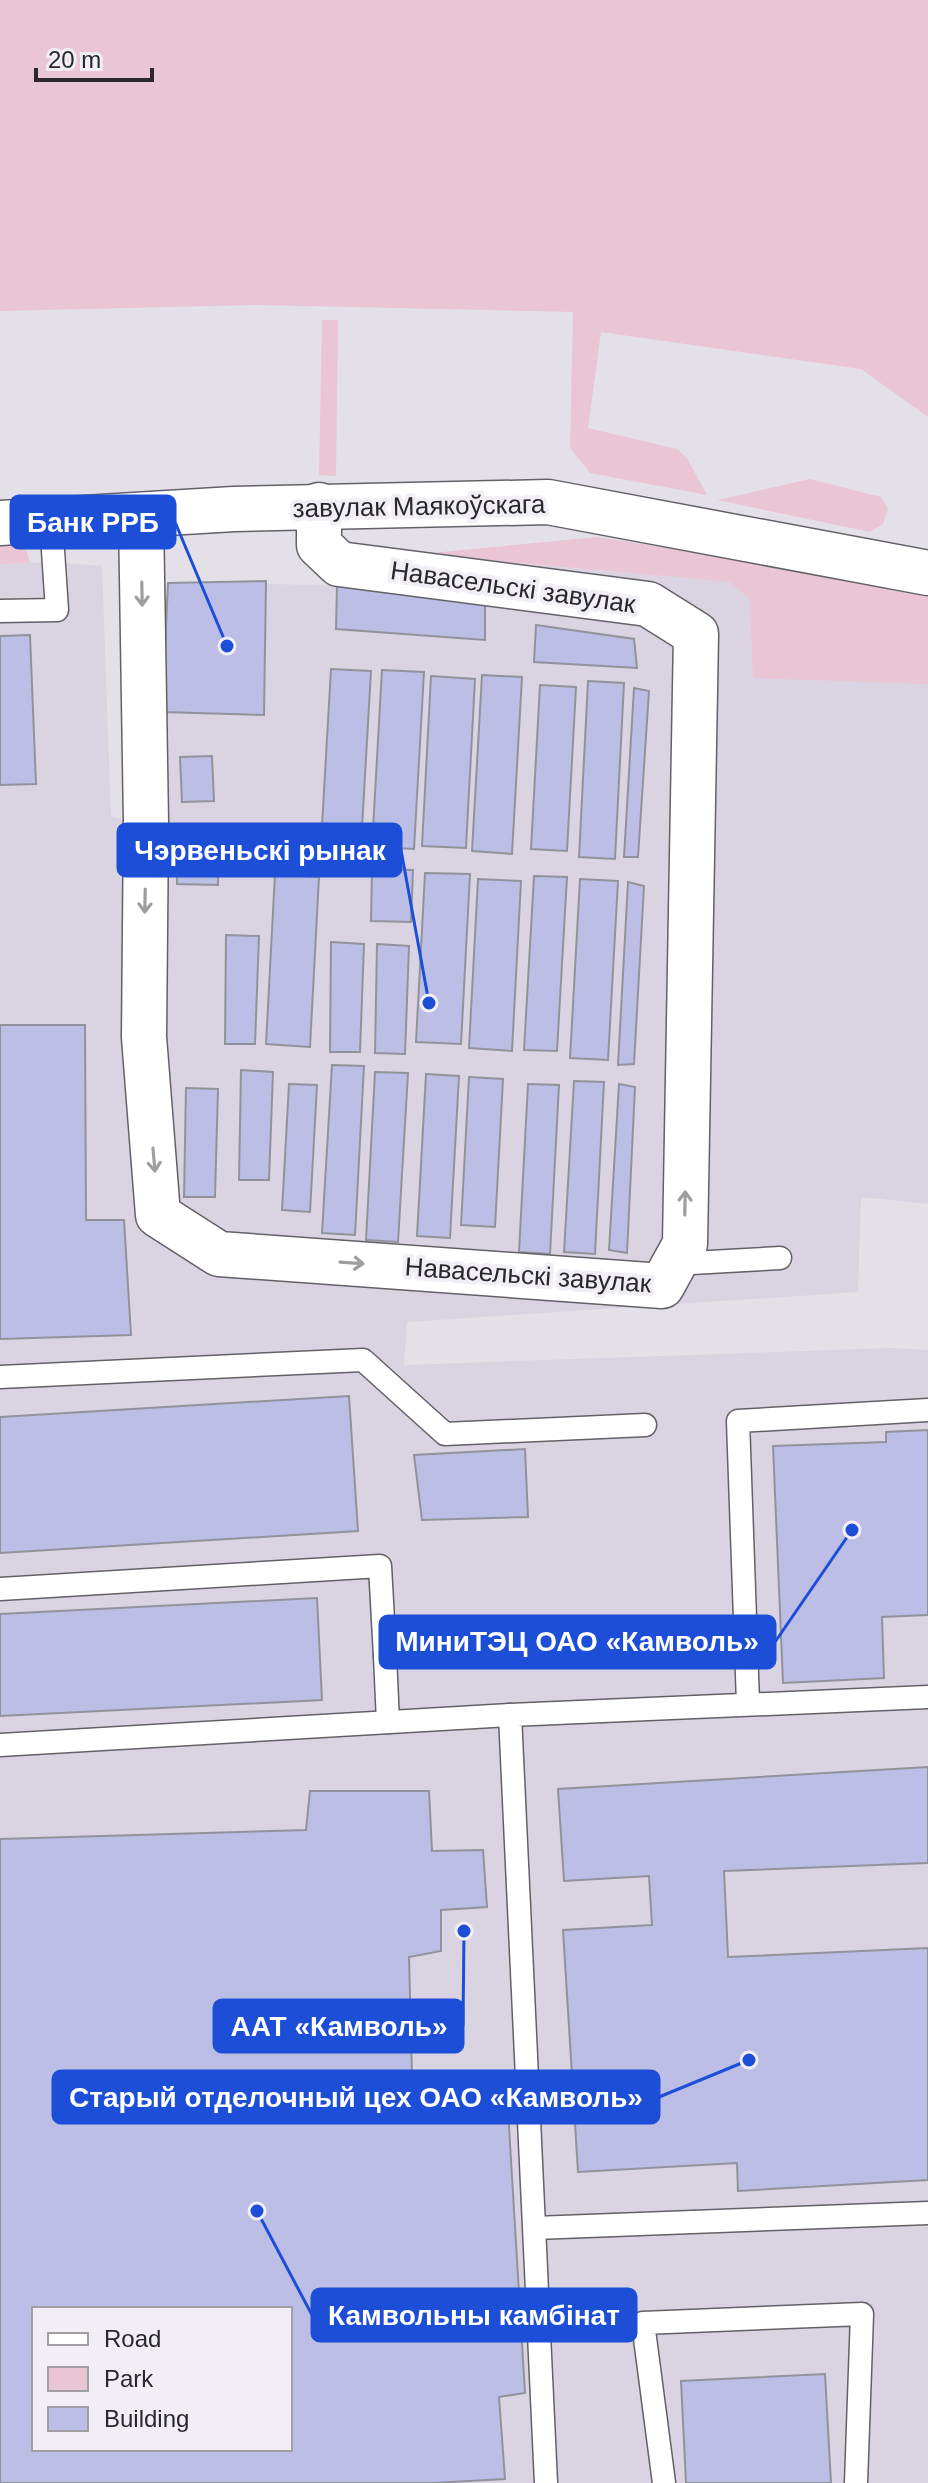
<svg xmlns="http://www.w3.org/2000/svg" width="928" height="2483" font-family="Arial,sans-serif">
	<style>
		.built { fill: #dad3e1; fill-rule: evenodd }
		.green { fill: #eac5d4 }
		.building { fill: #bcbee6; stroke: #92939a; stroke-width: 2; fill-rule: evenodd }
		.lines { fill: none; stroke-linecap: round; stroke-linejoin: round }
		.lane-casing { stroke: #636167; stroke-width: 25 }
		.street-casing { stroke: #636167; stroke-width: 47 }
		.lane { stroke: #fff; stroke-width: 22 }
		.street { stroke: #fff; stroke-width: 44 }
		.oneway { stroke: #9f9e9f }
		.labels { text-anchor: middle; stroke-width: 8; stroke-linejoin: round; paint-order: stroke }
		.street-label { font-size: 26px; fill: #29282a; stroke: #f1eef5 }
		.leader { fill: none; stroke: #1d4ed8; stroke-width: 3 }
		.callout-dot { fill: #1d4ed8; stroke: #f1eef5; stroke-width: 3 }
		.callout { fill: #1d4ed8; stroke: #1d4ed8; stroke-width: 3 }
		.callout-label { font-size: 28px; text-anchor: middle; font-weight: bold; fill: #fff }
	</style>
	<rect width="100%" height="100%" fill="#e4e0e8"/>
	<path class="built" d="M480,560L730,582L928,682V1204L861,1197L858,1292L407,1322L404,1365L890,1348L928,1350V2483H0V564L54,562L102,566L111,817L146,823L158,821L168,583L337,585L478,580ZM34,2309H290V2449H34Z"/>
	<g class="green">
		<path d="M0,0H928V417L861,369L601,332L588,428L677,449L687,458L707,495L590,473L570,448L573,312L257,305L0,311Z"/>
		<path d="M322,320H338L336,476L319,475Z"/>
		<path d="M810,479L881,497L888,509L883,524L870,532L717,500Z"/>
		<path d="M597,537L790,567L928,597V684L753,678L750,599L730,582L421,554Z"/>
		<path d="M0,539L25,544L30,563L0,564Z"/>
	</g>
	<g class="building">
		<path d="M266,581L264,715L162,712L168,583Z"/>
		<path d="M337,585L485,600V640L336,629Z"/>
		<path d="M536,625L634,639L637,668L534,662Z"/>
		<path d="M30,635L36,784L0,785V636Z"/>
		<path d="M331,669L371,671L361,845L321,843Z"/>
		<path d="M382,670L424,672L414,849L372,847Z"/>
		<path d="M482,675L522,677L512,854L472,851Z"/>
		<path d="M431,676L475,679L466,848L422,846Z"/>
		<path d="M588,681L624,683L615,859L579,857Z"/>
		<path d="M540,685L576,687L567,851L531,849Z"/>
		<path d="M634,688L649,691L638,857H624Z"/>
		<path d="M212,756L214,801L182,802L180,757Z"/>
		<path d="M178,832L219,833L218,885L177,884Z"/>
		<path d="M372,869L413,870L411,922L371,921Z"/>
		<path d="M425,873L470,874L461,1044L416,1042Z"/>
		<path d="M275,874L319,877L310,1047L266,1044Z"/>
		<path d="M534,876L567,877L557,1051L524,1050Z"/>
		<path d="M478,879L521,881L512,1051L469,1048Z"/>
		<path d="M580,879L618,881L608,1060L570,1058Z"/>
		<path d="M628,882L644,886L634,1064L618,1065Z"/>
		<path d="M226,935L259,936L255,1044H225Z"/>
		<path d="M331,942L364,944L360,1052H330Z"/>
		<path d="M377,944L409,946L405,1054L375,1053Z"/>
		<path d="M0,1025H85L86,1220H124L131,1335L0,1339Z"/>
		<path d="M332,1065L364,1066L355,1235L322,1233Z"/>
		<path d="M241,1070L273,1072L269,1180H239Z"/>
		<path d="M375,1072L408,1073L398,1242L366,1240Z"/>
		<path d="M426,1074L459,1076L450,1238L417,1236Z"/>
		<path d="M469,1077L503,1079L495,1227L461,1225Z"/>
		<path d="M574,1081L604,1082L595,1254L564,1252Z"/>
		<path d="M289,1084L317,1085L310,1212L282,1210Z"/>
		<path d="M528,1084L559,1085L550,1254L519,1252Z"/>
		<path d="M619,1084L635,1087L627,1253L609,1250Z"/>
		<path d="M186,1088L218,1089L215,1197H184Z"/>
		<path d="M349,1396L358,1531L0,1553V1417Z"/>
		<path d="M928,1430V1615L882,1617L884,1678L783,1683L773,1446L886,1442V1432Z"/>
		<path d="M525,1449L528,1517L422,1520L414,1455Z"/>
		<path d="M317,1598L322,1700L0,1716V1614Z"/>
		<path d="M928,1767V1863L724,1871L728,1957L928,1948V2180L738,2191L737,2163L578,2172L563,1930L652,1925L649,1876L564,1881L558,1789Z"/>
		<path d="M310,1791H429L432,1851L483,1850L487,1907L441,1910V1951L409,1957L413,2113L508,2110L525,2393L499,2397L505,2479L433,2483H0V1839L306,1830ZM34,2309H290V2449H34Z"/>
		<path d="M825,2374L831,2483H686L681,2381Z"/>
	</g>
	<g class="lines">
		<g class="lane-casing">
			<g id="lane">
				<path d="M0,611L57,610L51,521"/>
				<path d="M674,1264L780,1258"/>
				<path d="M0,1377L363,1360L445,1434L645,1425"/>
				<path d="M0,1589L380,1566L385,1656L608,1644"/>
				<path d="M385,1656L388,1722"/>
				<path d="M748,1703L738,1421L928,1410"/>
				<path d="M0,1745L510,1715"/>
				<path d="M535,2228L928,2213"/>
				<path d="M546,2483L510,1715L928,1697"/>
				<path d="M664,2483L643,2323L862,2314L856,2483"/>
			</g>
		</g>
		<g class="street-casing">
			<g id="street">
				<path d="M141,516L146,823L144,1037L158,1215L219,1254L662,1286L685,1244L696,634L648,604L339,564L319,545V505"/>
				<path d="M0,523L234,509L548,502L928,573"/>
			</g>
		</g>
		<use href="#lane" class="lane"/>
		<use href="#street" class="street"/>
	</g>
	<defs><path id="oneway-shaft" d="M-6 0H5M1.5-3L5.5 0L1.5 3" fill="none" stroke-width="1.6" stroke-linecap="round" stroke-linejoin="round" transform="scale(2)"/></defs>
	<g class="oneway">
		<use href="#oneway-shaft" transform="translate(142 594) rotate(89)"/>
		<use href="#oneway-shaft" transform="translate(145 901) rotate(91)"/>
		<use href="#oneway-shaft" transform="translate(154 1160) rotate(85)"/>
		<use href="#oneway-shaft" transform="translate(685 1203) rotate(-89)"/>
		<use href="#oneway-shaft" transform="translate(352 1263) rotate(4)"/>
	</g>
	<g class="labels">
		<g class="street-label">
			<text transform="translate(419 506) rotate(-1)" y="9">завулак Маякоўскага</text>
			<text transform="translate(513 587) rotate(8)" y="9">Навасельскі завулак</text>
			<text transform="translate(528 1275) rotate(4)" y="9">Навасельскі завулак</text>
		</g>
	</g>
	<path class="leader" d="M227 646L175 522M429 1003L401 850M852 1530L775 1642M464 1931L463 2026M749 2060L659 2097M257 2211L312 2315"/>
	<g class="callout-dot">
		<circle cx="227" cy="646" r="8"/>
		<circle cx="429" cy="1003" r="8"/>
		<circle cx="852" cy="1530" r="8"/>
		<circle cx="464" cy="1931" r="8"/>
		<circle cx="749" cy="2060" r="8"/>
		<circle cx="257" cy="2211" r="8"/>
	</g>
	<g class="callout">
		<rect x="11" y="496" width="164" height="52" rx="8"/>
		<rect x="118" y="824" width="283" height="52" rx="8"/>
		<rect x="380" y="1616" width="395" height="52" rx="8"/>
		<rect x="214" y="2000" width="249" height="52" rx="8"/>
		<rect x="53" y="2071" width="606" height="52" rx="8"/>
		<rect x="312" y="2289" width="324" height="52" rx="8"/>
	</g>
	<g class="callout-label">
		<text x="93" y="532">Банк РРБ</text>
		<text x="260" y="860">Чэрвеньскі рынак</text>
		<text x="577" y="1651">МиниТЭЦ ОАО «Камволь»</text>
		<text x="339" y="2036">ААТ «Камволь»</text>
		<text x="356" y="2107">Старый отделочный цех ОАО «Камволь»</text>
		<text x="474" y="2325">Камвольны камбінат</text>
	</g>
	<rect x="32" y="2307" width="260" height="144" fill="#f1eef5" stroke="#a19fa4" stroke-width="2"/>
	<rect x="48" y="2333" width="40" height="12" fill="#ffffff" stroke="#a19fa4" stroke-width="2"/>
	<text x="104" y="2347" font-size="24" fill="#29282a">Road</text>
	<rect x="48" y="2367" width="40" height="24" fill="#eac5d4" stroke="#a19fa4" stroke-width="2"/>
	<text x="104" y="2387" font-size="24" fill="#29282a">Park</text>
	<rect x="48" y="2407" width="40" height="24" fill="#bcbee6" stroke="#a19fa4" stroke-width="2"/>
	<text x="104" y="2427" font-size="24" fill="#29282a">Building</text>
	<path d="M36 68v12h116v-12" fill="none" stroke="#29282a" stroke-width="4"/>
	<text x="48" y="68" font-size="24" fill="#29282a" stroke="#f1eef5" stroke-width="6" paint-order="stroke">20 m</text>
</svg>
